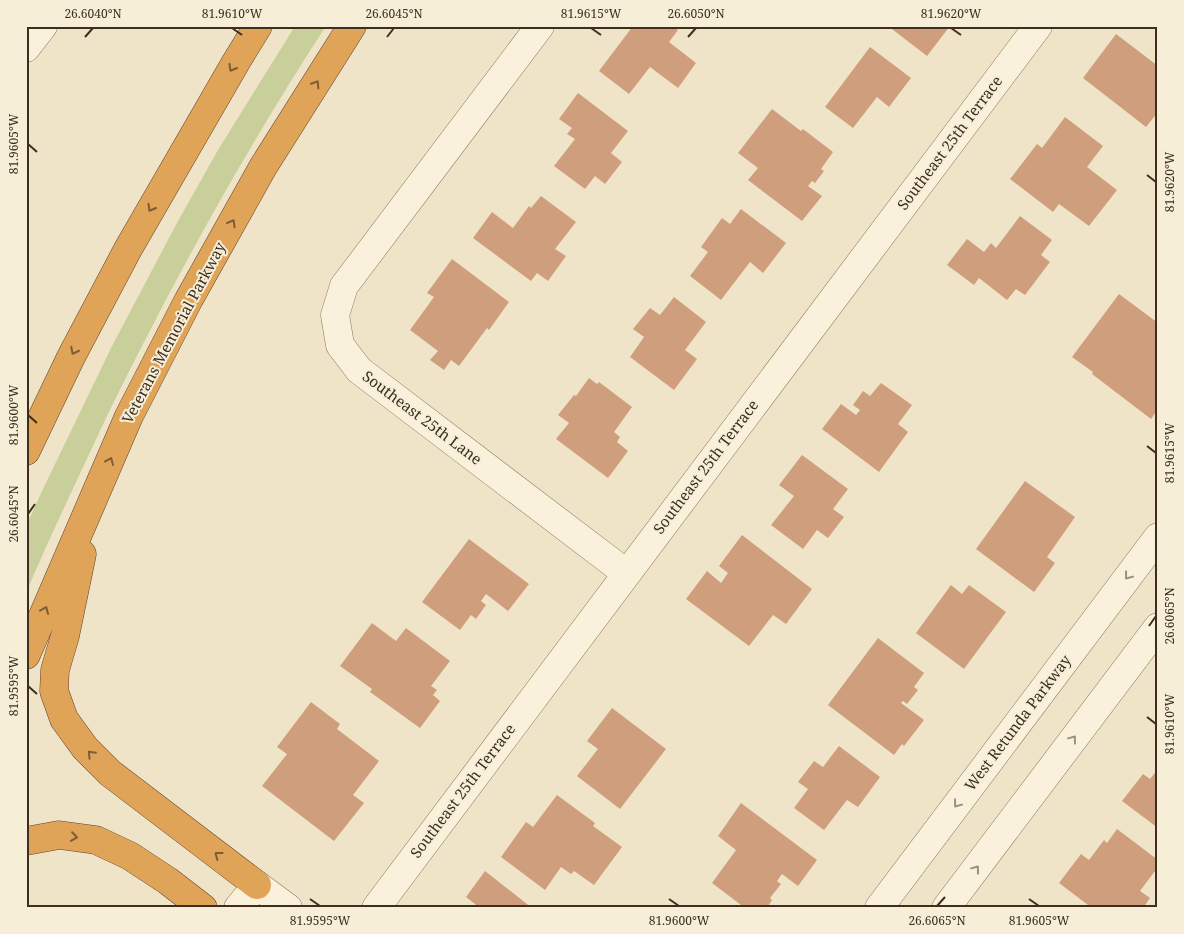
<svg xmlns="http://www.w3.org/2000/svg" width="1184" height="934" font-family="'Noto Serif',serif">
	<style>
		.green { fill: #c9cf9b }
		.building { fill: #cf9f7d }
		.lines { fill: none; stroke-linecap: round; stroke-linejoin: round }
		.minor-casing { stroke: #8d765c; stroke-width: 29 }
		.highway-casing { stroke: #5b4430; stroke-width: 29 }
		.minor { stroke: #faf1dc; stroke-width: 28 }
		.highway { stroke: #e0a458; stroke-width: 28 }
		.oneway { stroke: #7e5d36 }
		.oneway2 { stroke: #9c907e }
		.ticks { fill: none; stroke: #3d2e20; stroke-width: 2 }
		.labels { text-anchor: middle; stroke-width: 4; stroke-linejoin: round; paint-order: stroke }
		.street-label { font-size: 15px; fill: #3d2e20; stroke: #f7eed8 }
		.neatline { fill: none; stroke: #3d2e20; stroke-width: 2 }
		.ticks-label { font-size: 12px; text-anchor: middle; fill: #3d2e20 }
	</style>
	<rect width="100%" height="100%" fill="#f0e4c8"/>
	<path class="green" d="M295,26H326C244,152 172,283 106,418C79,476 51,534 26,593V526L43,489L111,348L178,221L218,150Z"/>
	<g class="building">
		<path d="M633,26H672L678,30L669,42L696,63L678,88L650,67L629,94L599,71Z"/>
		<path d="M888,26H950L927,56Z"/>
		<path d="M1116,34L1158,66V112L1146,127L1083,78Z"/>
		<path d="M870,47L911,78L889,107L877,97L853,128L825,107Z"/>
		<path d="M578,93L628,131L611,153L622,162L605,184L595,176L585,189L554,166L575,139L567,134L572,128L559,119Z"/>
		<path d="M772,109L801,131L803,129L833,152L821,169L824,171L815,183L812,181L808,186L822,196L802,221L748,180L758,168L738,153Z"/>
		<path d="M1065,117L1103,146L1087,167L1117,190L1089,226L1059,204L1053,212L1010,179L1037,144L1042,148Z"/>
		<path d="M541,196L576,222L555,249L566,256L548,281L537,273L531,281L473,238L492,212L513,228L529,206L531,208Z"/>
		<path d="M741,209L786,243L763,273L750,262L721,300L690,276L708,252L701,247L722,218L730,224Z"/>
		<path d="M1020,216L1052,240L1041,255L1050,262L1025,295L1016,289L1007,300L979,278L974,285L947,265L967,239L984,252L991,243L996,248Z"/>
		<path d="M452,259L509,302L489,330L487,328L459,366L451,360L444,370L430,360L438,351L410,330L434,297L427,293Z"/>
		<path d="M1119,294L1158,323V409L1151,419L1092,374L1093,372L1072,357Z"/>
		<path d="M674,297L706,322L685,350L697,359L674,390L630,357L644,337L633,329L650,308L660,315Z"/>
		<path d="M589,378L597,384L599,382L632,407L614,432L620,437L617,442L628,451L608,478L556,439L569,423L558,415L574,395L576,396Z"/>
		<path d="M881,383L912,405L898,424L908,432L879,472L822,429L841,404L856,415L860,410L853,405L863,391L870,396Z"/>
		<path d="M802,455L848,489L833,509L844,517L828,538L817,530L803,549L771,525L794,496L779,485Z"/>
		<path d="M1025,481L1075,517L1047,557L1055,563L1034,592L976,549Z"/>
		<path d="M742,535L812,589L786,624L773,615L749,646L686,599L707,571L721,583L728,573L719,566Z"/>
		<path d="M469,539L529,584L508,611L486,594L481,601L486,605L476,619L471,615L460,630L422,602Z"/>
		<path d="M951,585L962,594L969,585L1006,612L964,669L916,633Z"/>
		<path d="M372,623L396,641L406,628L450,661L431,686L437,690L433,695L440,701L420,728L370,692L372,689L340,666Z"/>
		<path d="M878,638L924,673L914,687L918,690L907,704L903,701L901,703L924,720L904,746L902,744L894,755L828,705Z"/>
		<path d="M311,702L340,724L337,729L379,761L353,795L364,803L334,841L262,786L287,754L277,747Z"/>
		<path d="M612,708L666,749L620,809L577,776L598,749L587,741Z"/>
		<path d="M839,746L880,777L858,807L847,800L824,830L794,808L808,789L798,782L814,761L823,767Z"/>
		<path d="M1158,769V828L1122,801L1143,774L1150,779Z"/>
		<path d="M557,795L595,823L593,826L622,847L594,885L574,871L571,874L561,867L545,890L501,857L526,822L533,827Z"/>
		<path d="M741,803L817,860L798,886L782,874L777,881L781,884L770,898L772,900L767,908H745L712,883L736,850L718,836Z"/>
		<path d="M1117,829L1158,860V867L1140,891L1150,898L1143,908H1092L1059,883L1081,854L1089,860L1104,840L1107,843Z"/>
		<path d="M485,871L532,908H480L466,897Z"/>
	</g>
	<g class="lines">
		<g class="minor-casing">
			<g id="minor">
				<path d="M540,26L344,286L335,315L340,345L359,370L626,573"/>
				<path d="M26,48L43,26"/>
				<path d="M238,908L257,885L288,908"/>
				<path d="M376,908L1038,26"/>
				<path d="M879,908L1158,537"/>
				<path d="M946,908L1158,627"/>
			</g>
		</g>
		<g class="highway-casing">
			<g id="highway">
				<path d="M26,451L71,357L128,249L236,62L258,26"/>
				<path d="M82,554L65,636L55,670L54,691L64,719L85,748L110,773L257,885"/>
				<path d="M26,655L129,416L188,301L263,167L352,26"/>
				<path d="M26,841L59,835L96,840L130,856L168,881L203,908"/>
			</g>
		</g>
		<use href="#minor" class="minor"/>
		<use href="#highway" class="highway"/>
	</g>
	<defs><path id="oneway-chevron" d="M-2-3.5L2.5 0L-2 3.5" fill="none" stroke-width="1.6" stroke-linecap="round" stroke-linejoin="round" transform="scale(1.25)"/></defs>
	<g class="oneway">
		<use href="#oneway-chevron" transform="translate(232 68) rotate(120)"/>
		<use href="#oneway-chevron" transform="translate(316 84) rotate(-58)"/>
		<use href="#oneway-chevron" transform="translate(151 208) rotate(120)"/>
		<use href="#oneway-chevron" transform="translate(232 223) rotate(-61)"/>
		<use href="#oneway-chevron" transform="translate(74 351) rotate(117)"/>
		<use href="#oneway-chevron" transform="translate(110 461) rotate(-66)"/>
		<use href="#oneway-chevron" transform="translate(45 610) rotate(-67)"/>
		<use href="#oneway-chevron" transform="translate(91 754) rotate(-134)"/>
		<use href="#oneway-chevron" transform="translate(74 837) rotate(8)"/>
		<use href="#oneway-chevron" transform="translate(218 855) rotate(-143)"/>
	</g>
	<g class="oneway2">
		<use href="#oneway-chevron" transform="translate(1128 576) rotate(127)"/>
		<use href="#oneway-chevron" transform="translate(1073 739) rotate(-53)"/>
		<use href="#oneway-chevron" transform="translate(957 804) rotate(127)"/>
		<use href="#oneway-chevron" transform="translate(976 869) rotate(-53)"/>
	</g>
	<path class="ticks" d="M232,28L242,35M591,28L601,35M951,28L961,35M85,37L93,28M387,37L394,28M688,37L696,28M28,144L37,152M1147,175L1156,182M28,415L37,423M1147,446L1156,453M28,514L35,504M1149,626L1156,616M28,686L37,694M1147,717L1156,724M310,899L320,906M669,899L679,906M1029,899L1039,906M937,906L945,897"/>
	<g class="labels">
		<g class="street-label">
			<text transform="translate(950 143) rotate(-53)" y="5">Southeast 25th Terrace</text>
			<text transform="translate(174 333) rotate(-62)" y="5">Veterans Memorial Parkway</text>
			<text transform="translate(422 418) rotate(37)" y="5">Southeast 25th Lane</text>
			<text transform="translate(706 467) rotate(-53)" y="5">Southeast 25th Terrace</text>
			<text transform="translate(1018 723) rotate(-53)" y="5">West Retunda Parkway</text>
			<text transform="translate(463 791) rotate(-53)" y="5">Southeast 25th Terrace</text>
		</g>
	</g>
	<rect width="1184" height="934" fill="none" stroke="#f7eed8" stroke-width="55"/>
	<rect x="28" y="28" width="1128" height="878" class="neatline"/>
	<g class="ticks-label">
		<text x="93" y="18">26.6040°N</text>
		<text x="232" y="18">81.9610°W</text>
		<text x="394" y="18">26.6045°N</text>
		<text x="591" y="18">81.9615°W</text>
		<text x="696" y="18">26.6050°N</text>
		<text x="951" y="18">81.9620°W</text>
		<text transform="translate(14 144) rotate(-90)" y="4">81.9605°W</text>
		<text transform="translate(1170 182) rotate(-90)" y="4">81.9620°W</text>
		<text transform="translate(14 415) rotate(-90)" y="4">81.9600°W</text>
		<text transform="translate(1170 453) rotate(-90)" y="4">81.9615°W</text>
		<text transform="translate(14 514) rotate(-90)" y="4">26.6045°N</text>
		<text transform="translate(1170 616) rotate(-90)" y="4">26.6065°N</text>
		<text transform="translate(14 686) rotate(-90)" y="4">81.9595°W</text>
		<text transform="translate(1170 724) rotate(-90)" y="4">81.9610°W</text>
		<text x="320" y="925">81.9595°W</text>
		<text x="679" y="925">81.9600°W</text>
		<text x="937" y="925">26.6065°N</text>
		<text x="1039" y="925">81.9605°W</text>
	</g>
</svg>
